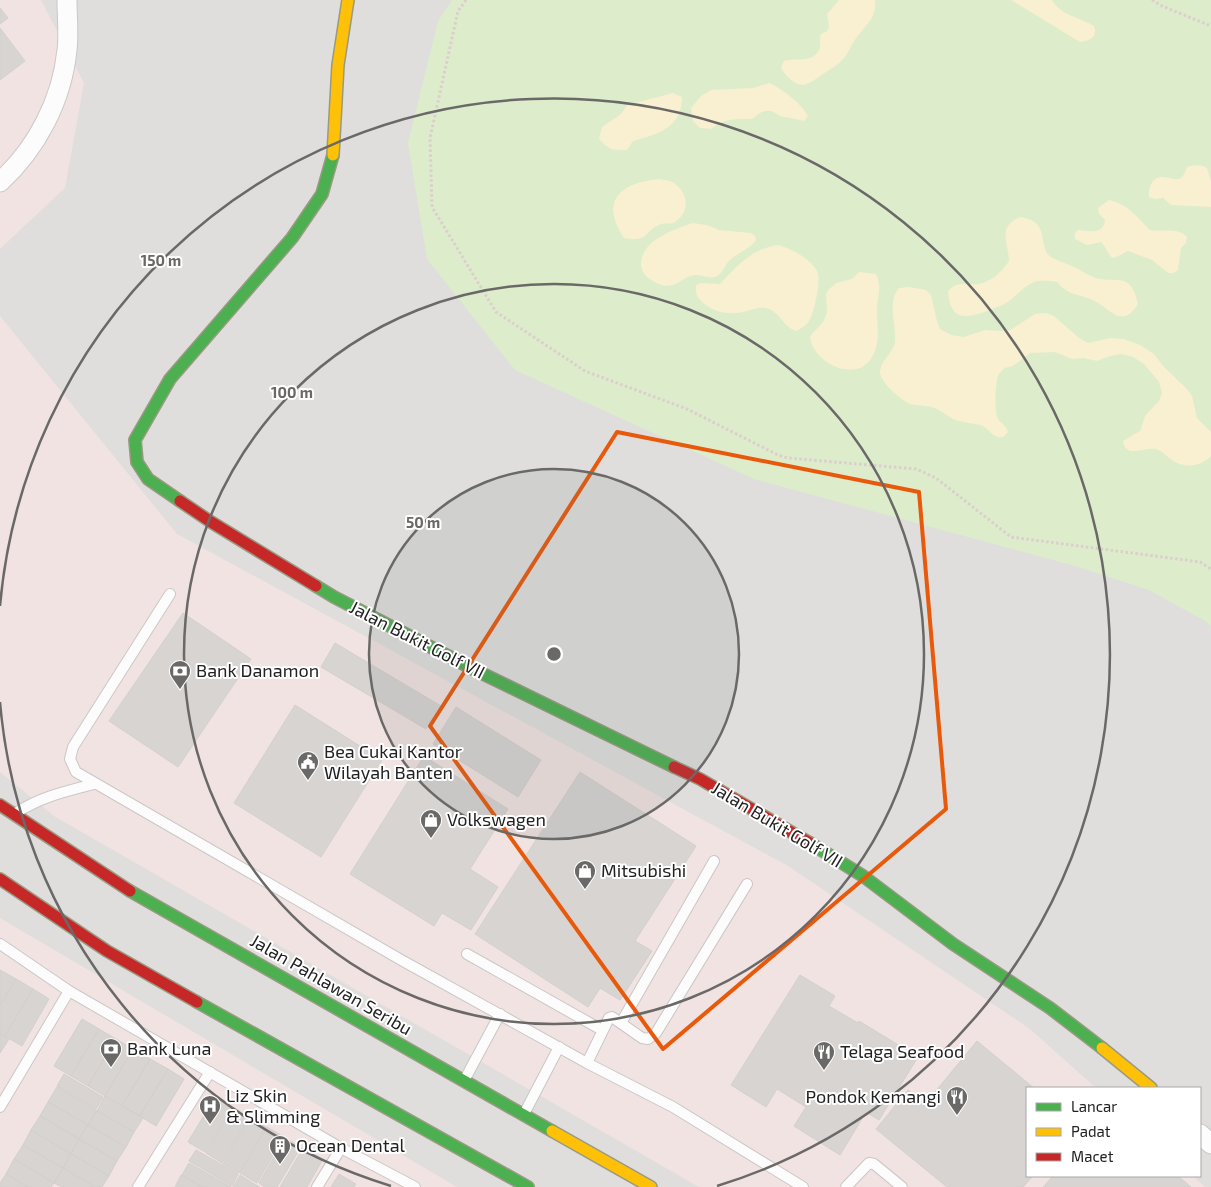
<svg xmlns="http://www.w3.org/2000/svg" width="1211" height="1187" font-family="'Exo 2',sans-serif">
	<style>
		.residential { fill: #dfdedc; fill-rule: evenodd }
		.commercial { fill: #f1e3e1 }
		.grass { fill: #ddeccb }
		.sand { fill: #f8f0d0 }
		.building { fill: #d7d4d2; stroke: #d3d0cc }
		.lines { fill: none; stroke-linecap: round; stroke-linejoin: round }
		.lane-casing { stroke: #c9c8c7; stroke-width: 12 }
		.street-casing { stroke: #c9c8c7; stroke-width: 21 }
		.fast-casing { stroke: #999a82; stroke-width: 14 }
		.slow-casing { stroke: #999a82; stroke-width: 14 }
		.jam-casing { stroke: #999a82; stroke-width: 14 }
		.path { stroke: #dccecd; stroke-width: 3; stroke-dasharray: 2.5 2.5; stroke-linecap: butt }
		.lane { stroke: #fdfcfc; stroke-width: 10 }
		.street { stroke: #fdfcfc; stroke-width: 19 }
		.fast { stroke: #4caf50; stroke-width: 11 }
		.slow { stroke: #ffc107; stroke-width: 11 }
		.jam { stroke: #c62828; stroke-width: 11 }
		.marked { fill: none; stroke: #e8590c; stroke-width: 4; stroke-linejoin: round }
		.ring { fill: none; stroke: #6a6968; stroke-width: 2.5 }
		.labels { text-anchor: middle; stroke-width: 4; stroke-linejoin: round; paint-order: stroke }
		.street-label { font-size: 18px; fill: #222; stroke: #fff }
		.poi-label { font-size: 18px; fill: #222; stroke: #fff; text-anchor: start }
		.centre { fill: #6a6968; stroke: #fff; stroke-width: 2.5 }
		.ring-label { font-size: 15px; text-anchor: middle; font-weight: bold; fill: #6a6968; stroke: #fff; stroke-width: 4; stroke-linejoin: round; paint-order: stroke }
	</style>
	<rect width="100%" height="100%" fill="#f0eeeb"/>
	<path class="residential" d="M0,0H1211V1187H0ZM1027,1088H1200V1176H1027Z"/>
	<g class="commercial">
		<path d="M0,0H41L84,83L65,188L0,249Z"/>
		<path d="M0,316L177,534L788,866L1030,1029L1096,1088H1027V1176H1193L1205,1187H699L54,816L0,772Z"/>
		<path d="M0,918L457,1187H0Z"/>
	</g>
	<path class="grass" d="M452,0H1211V627L1207,622L1149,590L1075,566L754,479L515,370L427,259L408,143L438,21Z"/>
	<g class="sand">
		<path d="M839,0H875C877,17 866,25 857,37C852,43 849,51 845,57C839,64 831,69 823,74C811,82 803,91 790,79C786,75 783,72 781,67L784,61C796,57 812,64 819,50C821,46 819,39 821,34L827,31L829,27L827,14Z"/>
		<path d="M1011,0H1052C1061,16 1080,17 1094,26C1098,37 1090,41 1080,42Z"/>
		<path d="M769,83C781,88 802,104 808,116L804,121C797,119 791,118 784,117C781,117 780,115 777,114C767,107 760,112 752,119C735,119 725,118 711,129L700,128L693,121L691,108L701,96L711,90L753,88Z"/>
		<path d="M673,93L682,97C682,128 658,134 633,141L627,150C613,151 608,149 599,139L602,127L621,114L627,105Z"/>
		<path d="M1194,165L1203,166L1207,168L1211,182V207L1171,205L1163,198L1155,199L1149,197C1148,188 1152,176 1163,177C1176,178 1181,185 1187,167Z"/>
		<path d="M659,179C664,180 669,180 674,183C689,193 691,214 673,223C669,224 665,223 661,224C643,231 650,243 624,238C600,201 619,183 659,179Z"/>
		<path d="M1109,200C1128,204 1137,217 1150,230C1161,232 1179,227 1187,237L1186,243L1181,248L1178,270L1173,273H1168L1152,260L1128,251C1122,253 1119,257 1112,258C1107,253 1106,247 1101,242L1087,245L1075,239V233L1078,230C1088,231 1104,235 1105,220L1099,214L1098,208Z"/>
		<path d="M1020,217C1047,222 1039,234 1047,254C1054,260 1063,262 1072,266C1079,269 1086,274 1093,277C1116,285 1130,269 1138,304C1121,332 1108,305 1090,299C1075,293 1068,295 1057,282C1049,281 1041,280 1034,282C1022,287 1016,297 1006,303C1002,306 996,307 992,309C969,318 950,324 948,291C957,281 966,285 978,284C991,282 1002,272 1009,261C1008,241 997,227 1020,217Z"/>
		<path d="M693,223L707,225L719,230L751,233L755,236L756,240C748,251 738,252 729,261C725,265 723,273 717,276C710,280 703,274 695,275C685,276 677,286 667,286C661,286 652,281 647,277C643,274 641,268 641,263C642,240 675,229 693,223Z"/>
		<path d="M778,245C790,248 811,259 817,271C822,279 814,313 809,321C806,326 801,328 797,331C783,328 780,311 766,308C760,307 753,309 747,311C732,315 718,314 706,305C698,299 695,295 696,285L701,283L720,284C737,266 751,249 778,245Z"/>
		<path d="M859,272L876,274C882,286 878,295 877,308C877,325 881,342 872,357C857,385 811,362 810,336L823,322L827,312L826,294L828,290L836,283L852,279Z"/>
		<path d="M909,287L926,290L931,295L937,321L940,329L951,335L964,337L985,330L1000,331L1010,330L1035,314L1046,313L1054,316L1079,338L1088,343L1111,338L1124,339L1140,345L1154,354L1164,367L1187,389L1192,396L1197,418L1211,432V456C1200,467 1185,469 1172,460C1167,457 1163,451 1156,449C1145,447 1125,459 1123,441L1140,431L1145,416L1159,401L1162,393L1159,382L1144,364L1133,357L1121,354L1110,356L1097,361L1084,358L1072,359L1055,352L1030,353C1021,359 1016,367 1004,368C1004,369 999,374 999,374C995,381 994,412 998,419C1002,424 1006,425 1008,432C998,447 989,427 980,425C971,423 961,422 953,419C947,416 943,412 937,409C928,405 919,406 910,404C901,400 879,382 880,371C881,359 894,353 895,341C896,324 887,302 899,288Z"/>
	</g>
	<g class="building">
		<path d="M0,8L8,18L0,24Z"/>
		<path d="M0,28L25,61L0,80Z"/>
		<path d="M183,613L251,659L178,767L109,721Z"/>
		<path d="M335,643L441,706L426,729L321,667Z"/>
		<path d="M295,705L382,760L321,857L234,803Z"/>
		<path d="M456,707L541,760L518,797L433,744Z"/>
		<path d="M424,756L508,809L470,869L498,887L471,930L442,913L434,926L350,874Z"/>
		<path d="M580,772L696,846L635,941L652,951L620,1000L600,988L588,1007L475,934Z"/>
		<path d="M0,970L16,979L0,1006Z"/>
		<path d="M800,975L835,996L829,1006L858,1023L859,1021L918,1057L879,1120L866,1112L840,1155L794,1126L806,1107L777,1089L766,1107L731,1085Z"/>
		<path d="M16,979L33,989L5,1036L0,1034V1006Z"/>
		<path d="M33,989L49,999L22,1046L5,1036Z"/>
		<path d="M82,1019L99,1029L71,1076L54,1066Z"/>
		<path d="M99,1029L116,1039L88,1086L71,1076Z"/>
		<path d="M0,1034L9,1039L0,1053Z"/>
		<path d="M116,1039L133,1049L105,1096L88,1086Z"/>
		<path d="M977,1041L1034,1088H1027V1176H1033L1023,1187H947L876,1129L908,1090L925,1104Z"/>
		<path d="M133,1049L150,1059L122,1106L105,1096Z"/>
		<path d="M150,1059L168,1069L140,1116L122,1106Z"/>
		<path d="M168,1069L184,1079L156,1126L140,1116Z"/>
		<path d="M64,1074L103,1097L96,1109L57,1086Z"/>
		<path d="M57,1087L97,1111L88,1125L48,1102Z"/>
		<path d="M105,1096L143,1118L134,1132L97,1111Z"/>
		<path d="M215,1097L232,1107L205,1152L188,1142Z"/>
		<path d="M48,1102L88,1125L79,1139L40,1116Z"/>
		<path d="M233,1107L249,1117L222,1163L206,1153Z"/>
		<path d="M97,1111L134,1132L126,1147L88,1125Z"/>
		<path d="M40,1116L79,1139L71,1154L31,1130Z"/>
		<path d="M250,1117L266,1127L239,1173L223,1164Z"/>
		<path d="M88,1125L126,1147L117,1161L79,1139Z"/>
		<path d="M267,1127L284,1137L257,1183L240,1173Z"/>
		<path d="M31,1130L71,1154L63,1168L23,1145Z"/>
		<path d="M285,1138L301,1147L277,1187H265L259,1183Z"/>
		<path d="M79,1139L117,1161L109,1176L71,1154Z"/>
		<path d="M23,1145L63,1168L54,1183L14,1159Z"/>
		<path d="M303,1148L323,1159L307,1187H280Z"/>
		<path d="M196,1150L238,1174L232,1186L189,1161Z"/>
		<path d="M71,1154L109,1176L102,1187H95L63,1168Z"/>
		<path d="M14,1159L54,1183L51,1187H28L6,1174Z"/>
		<path d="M189,1163L231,1187H203L182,1175Z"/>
		<path d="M63,1168L95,1187H62L54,1183Z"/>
		<path d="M6,1174L28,1187H0V1183Z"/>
		<path d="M339,1174L356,1184L354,1187H331Z"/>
		<path d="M181,1175L202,1187H175Z"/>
		<path d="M240,1175L256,1185L260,1187H233Z"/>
		<path d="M1053,1176H1178L1191,1187H1043Z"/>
	</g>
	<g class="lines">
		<g class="lane-casing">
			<g id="lane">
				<path d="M170,594L73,747L70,759L76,772L403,961L587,1063L673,1107L803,1187"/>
				<path d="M16,813C40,797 67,791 94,784"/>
				<path d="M0,944L69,991L341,1148L415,1187"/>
				<path d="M467,954L602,1030"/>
				<path d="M621,1023L714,861"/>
				<path d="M587,1063L609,1018L612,1017L642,1038L648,1039L656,1033L747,884"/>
				<path d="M465,1079L500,1014"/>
				<path d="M0,1107L69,991"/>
				<path d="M524,1114L559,1047"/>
				<path d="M138,1187L210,1072"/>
				<path d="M317,1187L341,1148"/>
				<path d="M846,1187L869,1163L874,1164L902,1187"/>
			</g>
		</g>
		<g class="street-casing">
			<g id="street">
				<path d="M0,182C37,148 62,100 67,50C69,34 67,16 67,0"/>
				<path d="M1200,1134L1211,1144"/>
			</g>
		</g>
		<g class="fast-casing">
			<g id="fast">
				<path d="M180,501L148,479L137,462L135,440L170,379L292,238L322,194L333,155"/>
				<path d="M316,586L334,597L475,670L674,767"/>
				<path d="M810,843L863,876L953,944L1050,1008L1102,1048"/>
				<path d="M130,891L552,1131"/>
				<path d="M197,1002L528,1187"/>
			</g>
		</g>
		<g class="slow-casing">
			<g id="slow">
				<path d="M333,155L338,65L348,0"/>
				<path d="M1102,1048L1151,1088"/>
				<path d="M552,1131L651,1187"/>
			</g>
		</g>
		<g class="jam-casing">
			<g id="jam">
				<path d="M180,501L211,522L316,586"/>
				<path d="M674,767L700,779L810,843"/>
				<path d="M0,805L130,891"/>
				<path d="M0,879L107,951L197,1002"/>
			</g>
		</g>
		<g class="path">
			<path d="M466,0L458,11L430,138L432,207L496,312L585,371L687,409L778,455L788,458L916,469L936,478L1011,537L1200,562L1211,569"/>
			<path d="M1152,0L1162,6L1211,26"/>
		</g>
		<use href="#lane" class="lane"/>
		<use href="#street" class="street"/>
		<use href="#fast" class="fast"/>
		<use href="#slow" class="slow"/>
		<use href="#jam" class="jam"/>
	</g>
	<path class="marked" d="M617,432L919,492L946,809L663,1049L430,726Z"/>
	<circle cx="554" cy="654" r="185" fill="#6a6968" fill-opacity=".12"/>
	<g class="ring">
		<circle cx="554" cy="654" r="185"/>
		<circle cx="554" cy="654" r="370"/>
		<path d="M391 1186A556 556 0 0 1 0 702M0 606A556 556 0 1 1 717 1186"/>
	</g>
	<defs>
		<g id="bank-pin" transform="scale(1.125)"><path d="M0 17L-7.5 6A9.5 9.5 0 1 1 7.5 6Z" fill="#6a6968" stroke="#fff"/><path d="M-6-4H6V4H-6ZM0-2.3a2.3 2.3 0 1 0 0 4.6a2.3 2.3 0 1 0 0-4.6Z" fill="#fff"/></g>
		<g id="civic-pin" transform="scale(1.125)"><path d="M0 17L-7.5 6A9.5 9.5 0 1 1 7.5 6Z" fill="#6a6968" stroke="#fff"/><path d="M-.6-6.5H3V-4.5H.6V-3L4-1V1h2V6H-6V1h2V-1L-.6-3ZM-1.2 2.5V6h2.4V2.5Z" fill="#fff"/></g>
		<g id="shop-pin" transform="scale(1.125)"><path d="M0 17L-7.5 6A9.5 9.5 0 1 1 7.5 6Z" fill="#6a6968" stroke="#fff"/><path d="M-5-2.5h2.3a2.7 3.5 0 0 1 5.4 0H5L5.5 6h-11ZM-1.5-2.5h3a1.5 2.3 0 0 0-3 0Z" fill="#fff"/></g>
		<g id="restaurant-pin" transform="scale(1.125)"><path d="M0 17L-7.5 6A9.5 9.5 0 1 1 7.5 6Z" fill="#6a6968" stroke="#fff"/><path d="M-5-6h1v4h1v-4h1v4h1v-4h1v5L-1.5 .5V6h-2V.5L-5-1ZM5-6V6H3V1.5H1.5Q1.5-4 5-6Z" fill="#fff"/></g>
		<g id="hospital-pin" transform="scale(1.125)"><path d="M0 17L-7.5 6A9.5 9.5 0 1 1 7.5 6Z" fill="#6a6968" stroke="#fff"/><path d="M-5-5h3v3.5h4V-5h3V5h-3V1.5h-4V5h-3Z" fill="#fff"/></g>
		<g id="building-pin" transform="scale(1.125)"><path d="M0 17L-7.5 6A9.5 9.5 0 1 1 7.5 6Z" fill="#6a6968" stroke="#fff"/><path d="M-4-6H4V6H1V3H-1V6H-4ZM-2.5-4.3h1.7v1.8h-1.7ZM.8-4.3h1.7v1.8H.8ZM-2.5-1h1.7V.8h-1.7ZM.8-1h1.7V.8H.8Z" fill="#fff"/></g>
	</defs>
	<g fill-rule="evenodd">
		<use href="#bank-pin" x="180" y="671"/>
		<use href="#civic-pin" x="308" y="762"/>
		<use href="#shop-pin" x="431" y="820"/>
		<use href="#shop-pin" x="585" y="871"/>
		<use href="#bank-pin" x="111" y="1049"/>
		<use href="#restaurant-pin" x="824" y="1052"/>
		<use href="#restaurant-pin" x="957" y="1097"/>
		<use href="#hospital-pin" x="210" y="1106"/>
		<use href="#building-pin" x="280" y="1146"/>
	</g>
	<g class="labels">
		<g class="street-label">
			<text transform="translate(417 640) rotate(27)" y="6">Jalan Bukit Golf VII</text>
			<text transform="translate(777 825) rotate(31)" y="6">Jalan Bukit Golf VII</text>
			<text transform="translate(331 985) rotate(30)" y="6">Jalan Pahlawan Seribu</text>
		</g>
		<g class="poi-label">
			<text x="196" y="677">Bank Danamon</text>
			<text x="324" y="758">Bea Cukai Kantor<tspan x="324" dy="21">Wilayah Banten</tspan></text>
			<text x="447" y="826">Volkswagen</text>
			<text x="601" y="877">Mitsubishi</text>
			<text x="127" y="1055">Bank Luna</text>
			<text x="840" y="1058">Telaga Seafood</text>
			<text x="226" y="1102">Liz Skin<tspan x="226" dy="21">&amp; Slimming</tspan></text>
			<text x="941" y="1103" text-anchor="end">Pondok Kemangi</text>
			<text x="296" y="1152">Ocean Dental</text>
		</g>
	</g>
	<circle cx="554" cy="654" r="8" class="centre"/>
	<g class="ring-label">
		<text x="161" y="266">150 m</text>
		<text x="292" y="398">100 m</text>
		<text x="423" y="528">50 m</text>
	</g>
	<rect x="1026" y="1087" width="175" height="90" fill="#ffffff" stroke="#a7a7a7"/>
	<rect x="1036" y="1103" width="25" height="8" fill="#4caf50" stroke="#a7a7a7"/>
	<text x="1071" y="1112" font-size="15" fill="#222222">Lancar</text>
	<rect x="1036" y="1128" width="25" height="8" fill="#ffc107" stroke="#a7a7a7"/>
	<text x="1071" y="1137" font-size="15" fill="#222222">Padat</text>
	<rect x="1036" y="1153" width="25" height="8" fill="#c62828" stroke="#a7a7a7"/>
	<text x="1071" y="1162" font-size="15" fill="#222222">Macet</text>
</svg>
